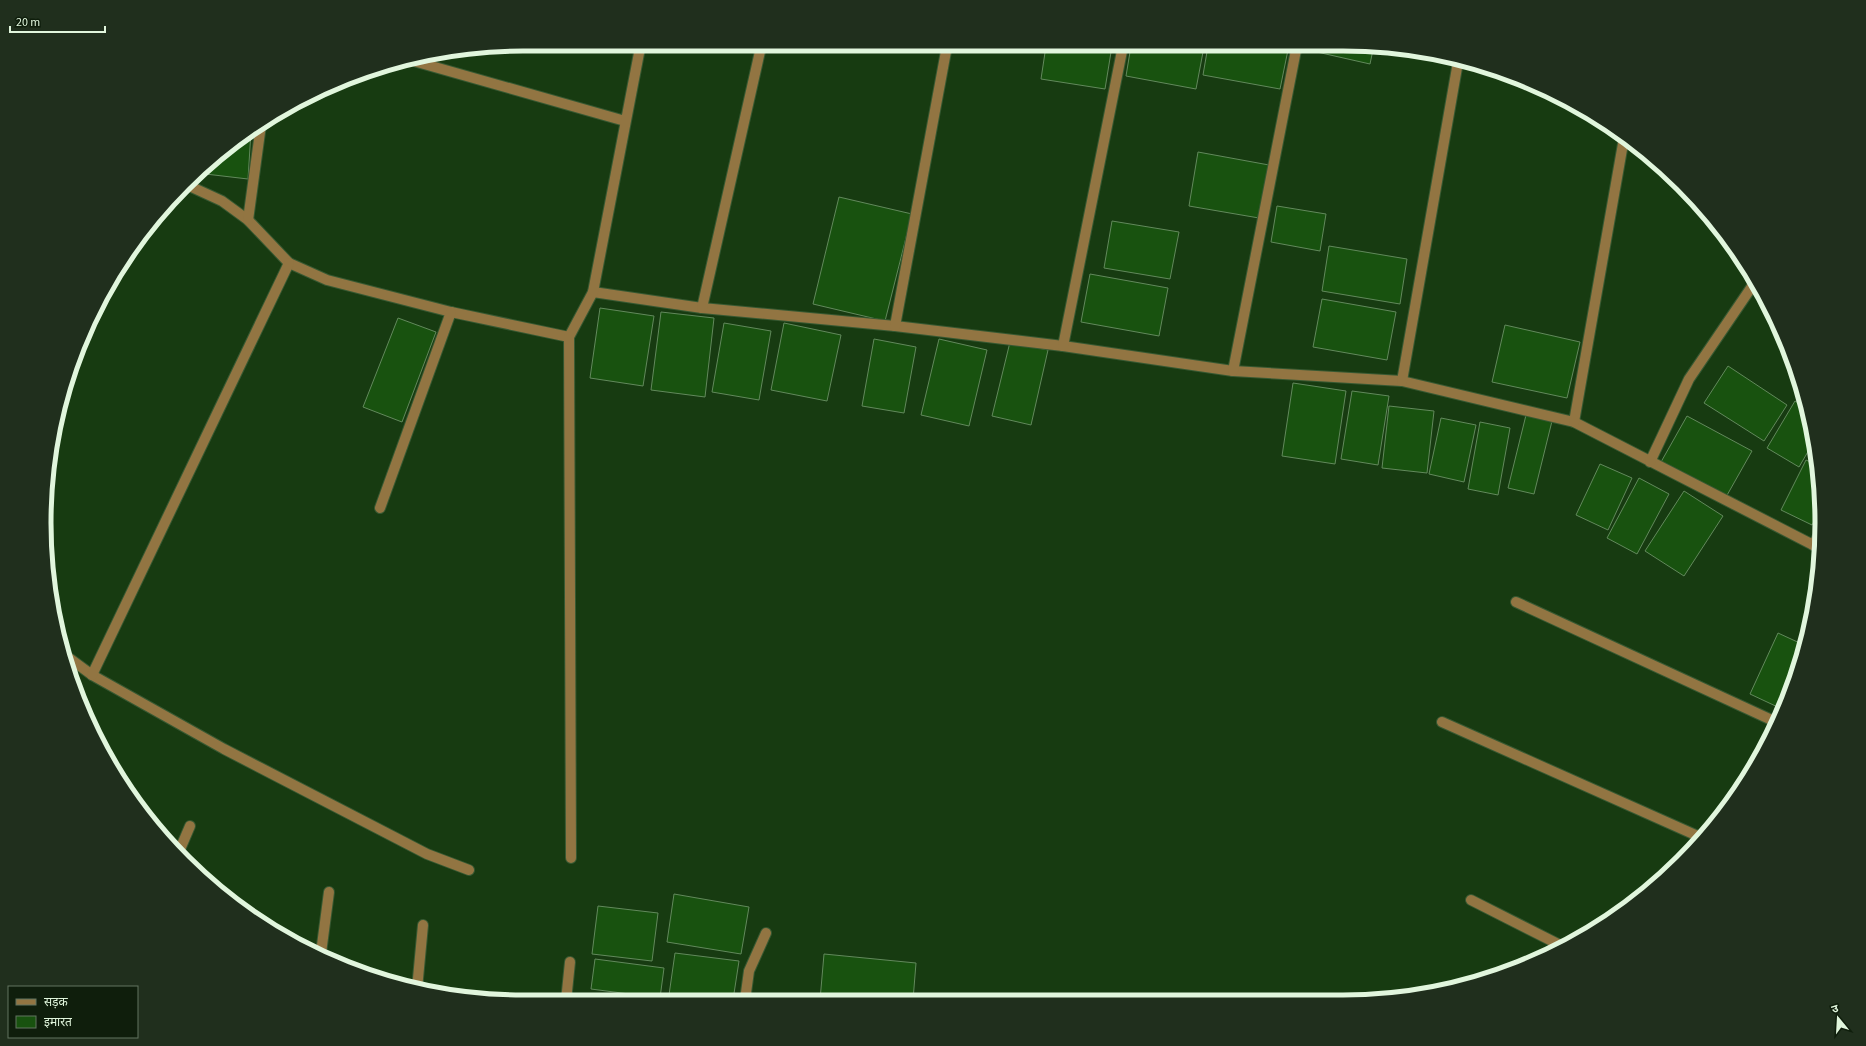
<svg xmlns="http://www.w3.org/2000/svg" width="1866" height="1046" font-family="'Source Sans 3','Noto Sans Devanagari',sans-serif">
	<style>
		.building { fill: #18520f; stroke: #62895c }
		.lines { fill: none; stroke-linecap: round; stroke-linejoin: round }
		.minor-casing { stroke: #375932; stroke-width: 12 }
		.minor { stroke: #927542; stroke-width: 10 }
		.rim { fill: none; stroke: #e1f6dd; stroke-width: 5 }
	</style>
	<rect width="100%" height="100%" fill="#173b11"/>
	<g class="building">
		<path d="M1289,45L1280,89L1203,75L1208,46Z"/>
		<path d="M1309,45H1374L1370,64L1308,50Z"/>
		<path d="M1046,46H1112L1105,89L1041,79Z"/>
		<path d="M1131,46H1167L1203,52L1196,89L1126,76Z"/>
		<path d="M251,131L248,179L197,173L232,143Z"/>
		<path d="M1198,152L1269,165L1259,218L1189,206Z"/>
		<path d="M839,197L912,214L885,321L813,304Z"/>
		<path d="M1277,206L1326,214L1320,251L1271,242Z"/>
		<path d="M1112,221L1179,232L1170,279L1104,268Z"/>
		<path d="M1329,246L1407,259L1400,304L1322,291Z"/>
		<path d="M1090,274L1168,288L1159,336L1081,322Z"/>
		<path d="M1322,299L1396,312L1387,360L1313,347Z"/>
		<path d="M600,308L654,316L643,386L590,378Z"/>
		<path d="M661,312L714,318L705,397L651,390Z"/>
		<path d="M398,318L436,332L402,422L363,407Z"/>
		<path d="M724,323L771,331L759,400L712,392Z"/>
		<path d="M784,323L841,335L827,401L771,390Z"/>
		<path d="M1505,325L1580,342L1567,398L1492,382Z"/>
		<path d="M874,339L916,347L904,413L862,406Z"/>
		<path d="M939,339L987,350L969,426L921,415Z"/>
		<path d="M1010,342L1048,350L1031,425L992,416Z"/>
		<path d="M1728,366L1787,405L1764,441L1704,403Z"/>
		<path d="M1293,383L1346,391L1335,464L1282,456Z"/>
		<path d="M1352,391L1389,396L1378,465L1341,459Z"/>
		<path d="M1795,401L1807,408L1813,443L1799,467L1767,448Z"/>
		<path d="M1389,406L1434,411L1427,473L1382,468Z"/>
		<path d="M1527,411L1553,417L1534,494L1508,488Z"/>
		<path d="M1687,416L1752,451L1726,497L1661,462Z"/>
		<path d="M1441,418L1476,425L1464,482L1429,474Z"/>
		<path d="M1480,422L1510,428L1498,495L1468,489Z"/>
		<path d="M1806,460L1817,465L1821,492L1820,510L1812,525L1781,510Z"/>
		<path d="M1600,464L1632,478L1608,530L1576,515Z"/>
		<path d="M1639,478L1669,494L1637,554L1607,538Z"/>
		<path d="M1684,491L1723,516L1684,576L1645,551Z"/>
		<path d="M1778,633L1804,645L1797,677L1782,709L1750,694Z"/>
		<path d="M674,894L749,907L741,954L667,942Z"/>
		<path d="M598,906L658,913L652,961L592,954Z"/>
		<path d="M675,953L739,961L733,1000H708L669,995Z"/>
		<path d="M824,954L916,963L913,1000H820Z"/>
		<path d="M595,959L664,968L660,998L591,989Z"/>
		<path d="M595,995L636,1001H594Z"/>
	</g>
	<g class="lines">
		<g class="minor-casing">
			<g id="minor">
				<path d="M417,62L625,121"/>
				<path d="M185,184L222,201L248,220L289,263L327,280L451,312L569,337"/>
				<path d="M248,220L261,125"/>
				<path d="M593,292L702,308L895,326L1063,346L1233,371L1402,381L1574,422L1819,548"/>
				<path d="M702,308L761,47"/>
				<path d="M895,326L947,46"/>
				<path d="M1063,346L1123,46"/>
				<path d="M1233,371L1297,45"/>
				<path d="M1402,381L1458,62"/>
				<path d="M1574,422L1624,138"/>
				<path d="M1650,462L1689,379L1755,282"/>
				<path d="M380,508L451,312"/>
				<path d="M1813,545L1820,533"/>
				<path d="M1516,602L1776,722"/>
				<path d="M65,655L92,675L224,749L427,854L469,870"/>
				<path d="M92,675L289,263"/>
				<path d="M1442,722L1700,837"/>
				<path d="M178,854L190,826"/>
				<path d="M571,858L569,337L593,292L640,48"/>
				<path d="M1471,900L1560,945"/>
				<path d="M321,953L329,892"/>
				<path d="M417,989L423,925"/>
				<path d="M745,1000L749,971L766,933"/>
				<path d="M566,1001L570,962"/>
			</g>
		</g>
		<use href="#minor" class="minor"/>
	</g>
	<path d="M0 0H1866V1046H0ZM523 51H1343A472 472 0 0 1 1815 523V523A472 472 0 0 1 1343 995H523A472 472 0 0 1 51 523V523A472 472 0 0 1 523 51Z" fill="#202f1d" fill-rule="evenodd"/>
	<path class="rim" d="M523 51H1343A472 472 0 0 1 1815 523V523A472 472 0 0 1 1343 995H523A472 472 0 0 1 51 523V523A472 472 0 0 1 523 51Z"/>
	<rect x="8" y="986" width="130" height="52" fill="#0f1e0c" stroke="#637460"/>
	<rect x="16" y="999" width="20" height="6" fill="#927542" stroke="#637460"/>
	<text x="44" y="1006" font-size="12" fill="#e1f6dd">सड़क</text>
	<rect x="16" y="1016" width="20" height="12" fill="#18520f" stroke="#637460"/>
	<text x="44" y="1026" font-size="12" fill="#e1f6dd">इमारत</text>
	<g transform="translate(1838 1018) rotate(342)" stroke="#0f1e0c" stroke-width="3" paint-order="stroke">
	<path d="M0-3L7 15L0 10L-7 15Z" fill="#e1f6dd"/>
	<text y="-6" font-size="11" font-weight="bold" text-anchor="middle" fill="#e1f6dd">उ</text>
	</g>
	<path d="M10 26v6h95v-6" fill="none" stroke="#e1f6dd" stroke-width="2"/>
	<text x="16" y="26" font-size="12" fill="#e1f6dd" stroke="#0f1e0c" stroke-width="3" paint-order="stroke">20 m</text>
</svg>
